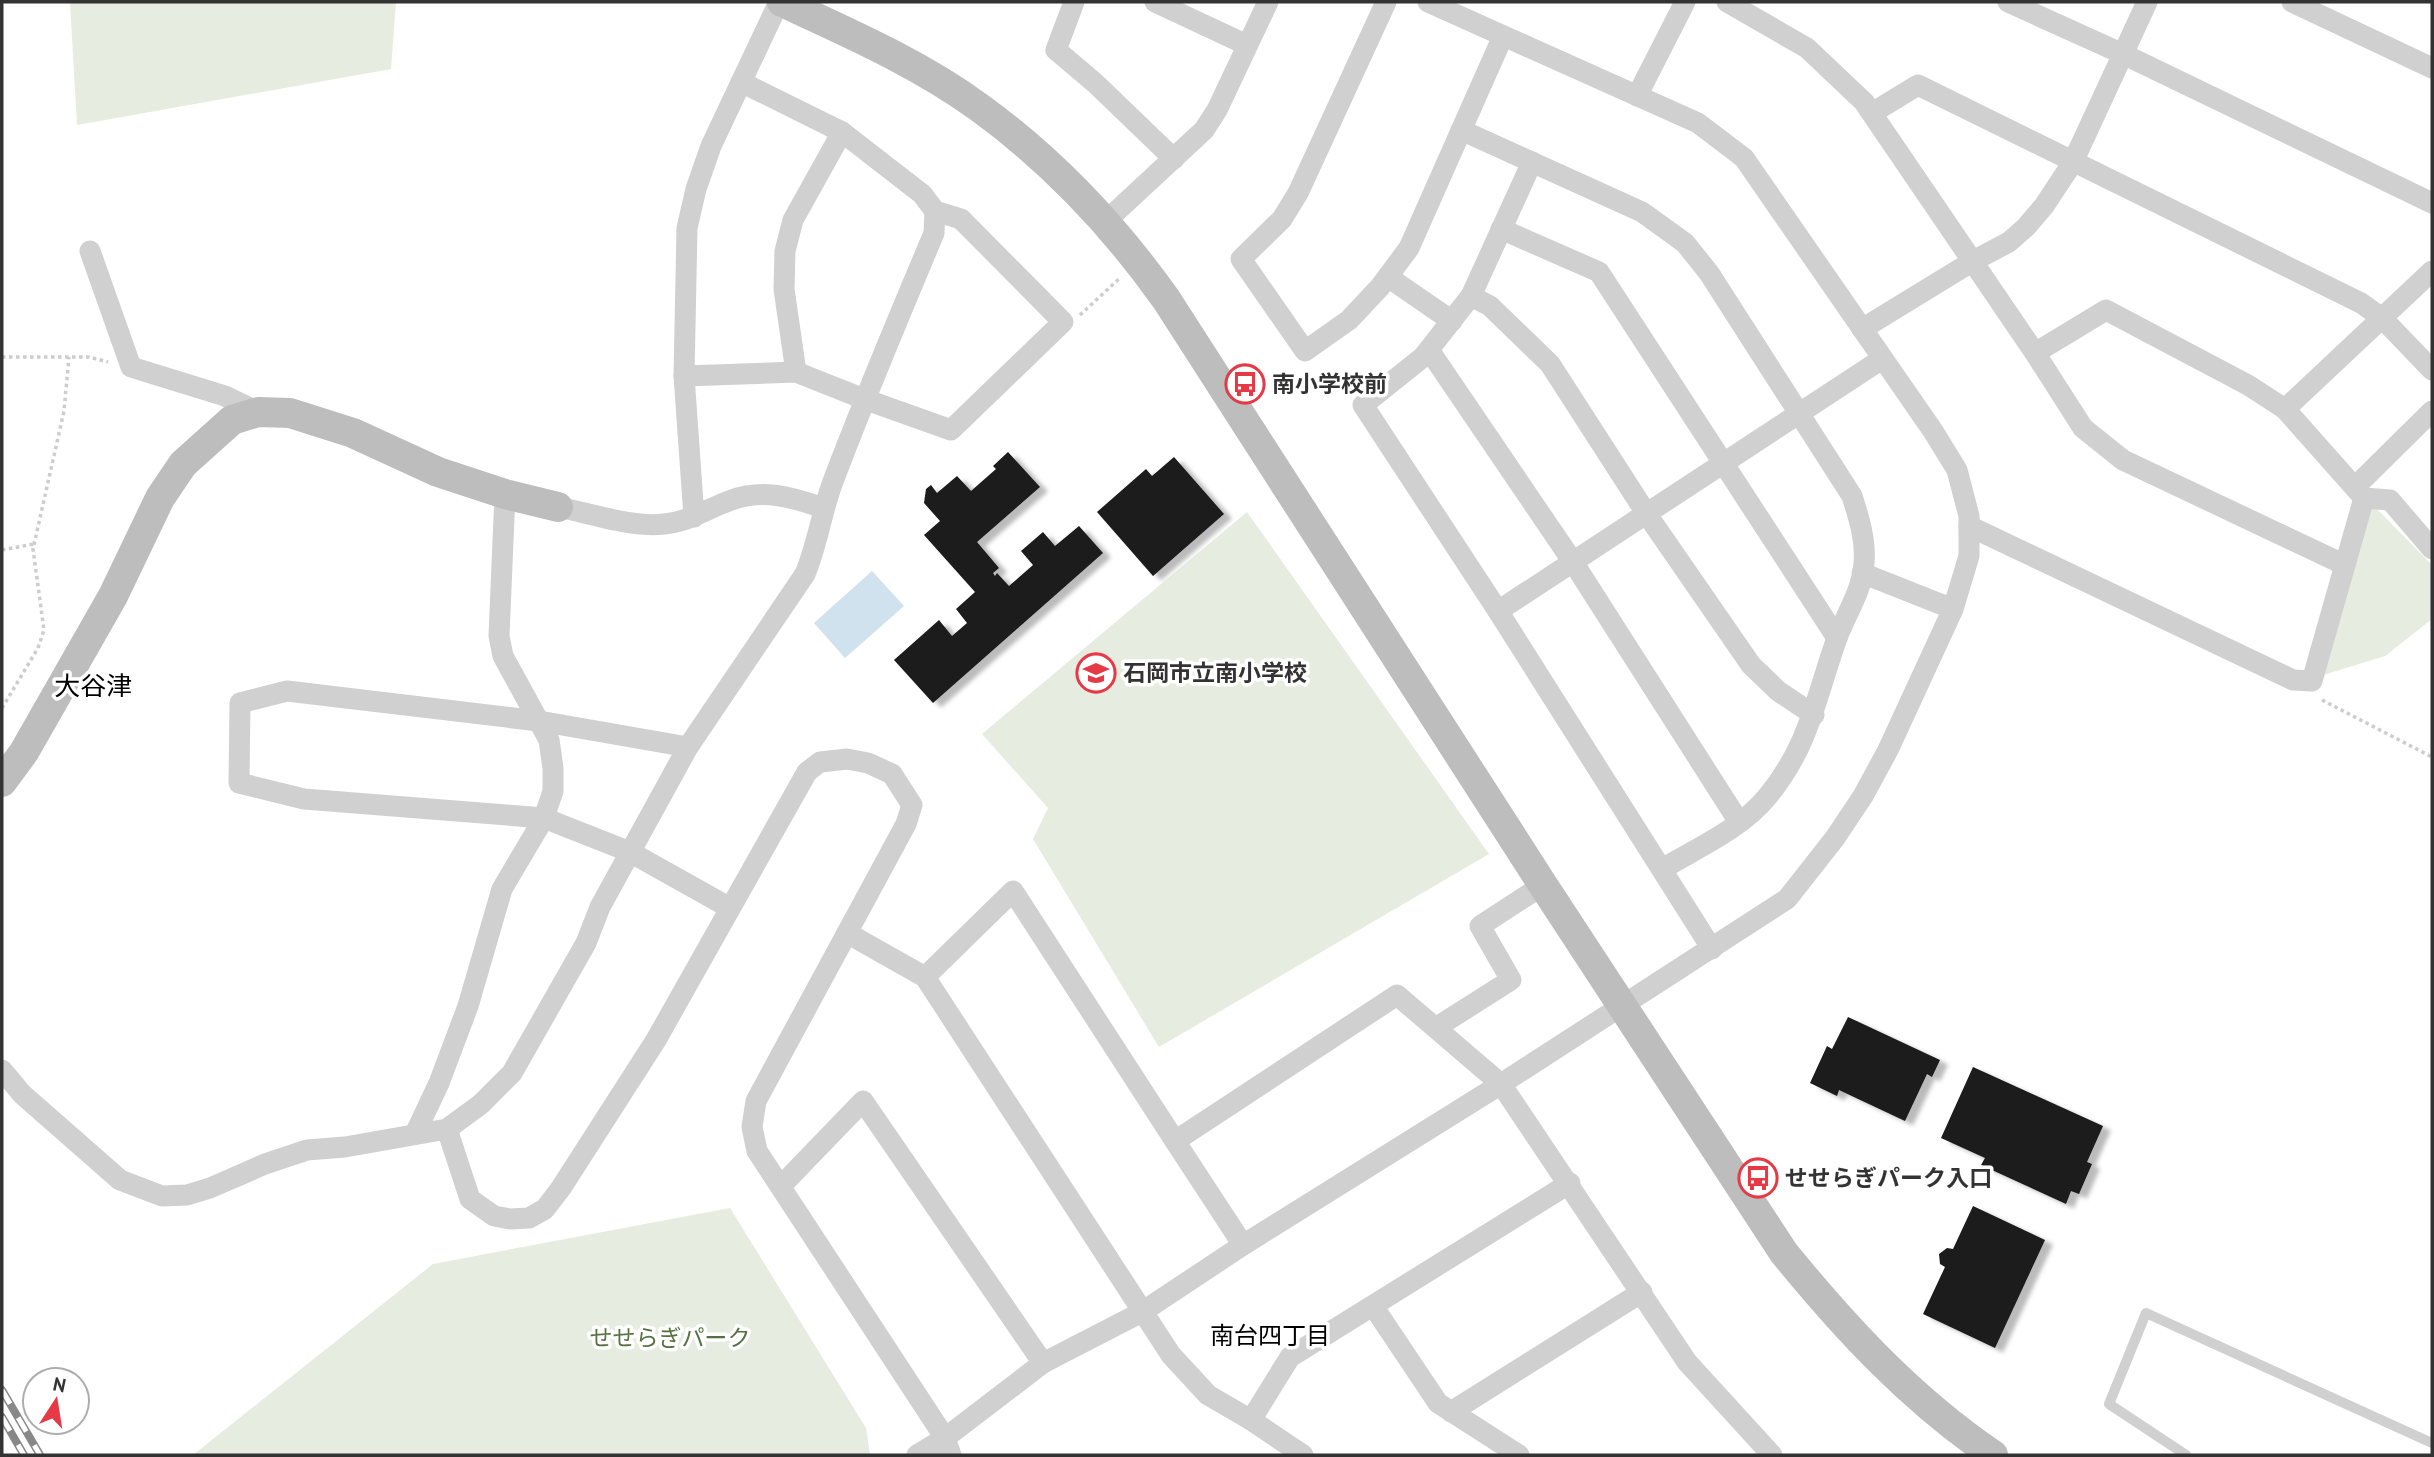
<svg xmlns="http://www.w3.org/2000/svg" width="2434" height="1457" font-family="'PT Sans','Noto Sans JP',sans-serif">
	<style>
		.green { fill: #e6ecdf }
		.water { fill: #cfe2ee }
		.building { fill: #1a1a1a; filter: url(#shadow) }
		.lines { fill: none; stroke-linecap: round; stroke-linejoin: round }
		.path { stroke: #cdcdcd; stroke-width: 3.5; stroke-dasharray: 3.5 3.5; stroke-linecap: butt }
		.lane { stroke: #d0d0d0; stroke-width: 10 }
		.street { stroke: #d0d0d0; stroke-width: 21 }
		.secondary { stroke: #bdbdbd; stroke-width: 30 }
		.rail-casing { stroke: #888; stroke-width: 8 }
		.rail { stroke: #fff; stroke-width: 5; stroke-dasharray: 16; stroke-linecap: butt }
		.labels { text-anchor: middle; stroke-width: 7; stroke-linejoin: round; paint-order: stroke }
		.poi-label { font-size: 23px; font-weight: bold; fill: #333; stroke: #fff; text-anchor: start }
		.park-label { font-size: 23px; fill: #56703f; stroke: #fff }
		.neighbourhood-label { font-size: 24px; fill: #000; stroke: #fff }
		.quarter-label { font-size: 26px; fill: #000; stroke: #fff }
	</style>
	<defs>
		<filter id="shadow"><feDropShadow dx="8" dy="4.5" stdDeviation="2" flood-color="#0004"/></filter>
	</defs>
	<rect width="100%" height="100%" fill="#fff"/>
	<g class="green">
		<path d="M70,2H396L391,69L77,125Z"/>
		<path d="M2372,504L2432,565V619L2385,656L2320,676Z"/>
		<path d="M1247,512L1489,854L1159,1047L1033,839L1048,808L982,734Z"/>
		<path d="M730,1208L866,1428L870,1455H193L433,1264Z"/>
	</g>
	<path class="water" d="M872,571L904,606L845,658L814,623Z"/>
	<g class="building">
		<path d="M1008,452L1040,487L977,542L999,568L993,573L995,576L997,573L1009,586L1033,565L1021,551L1043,532L1055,546L1079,526L1103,553L933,703L894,660L939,620L952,636L967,623L956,609L975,592L924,535L940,521L924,503L926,489L931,485L937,493L957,476L971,491L996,469L993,466Z"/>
		<path d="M1174,457L1224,514L1153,576L1097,512L1146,469L1152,476Z"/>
		<path d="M1848,1017L1940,1060L1932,1077L1927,1074L1905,1121L1839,1090L1837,1096L1810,1083L1827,1046L1832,1049Z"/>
		<path d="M1973,1067L2103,1126L2087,1162L2092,1164L2079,1194L2071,1191L2066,1204L1981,1165L1985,1158L1941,1138Z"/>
		<path d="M1973,1206L2045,1240L1995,1348L1923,1314L1945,1267L1940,1264L1939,1254L1947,1248L1953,1249Z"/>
	</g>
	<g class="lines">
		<g class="path">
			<path d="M1080,315L1121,277"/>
			<path d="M2,357H89L108,362"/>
			<path d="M2,550L34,544"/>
			<path d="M2322,700L2432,757"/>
			<path d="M2,708L38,648L44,630L33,549L64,411L69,357"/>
		</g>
		<path class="lane" d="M2186,1455L2109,1404L2146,1313L2432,1443"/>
		<g class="street">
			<path d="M1074,2L1056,50L1095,83L1174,159"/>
			<path d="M1155,2L1247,45"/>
			<path d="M1386,2L1298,193L1282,219L1241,259L1305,351L1349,320L1380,287L1409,248L1503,36"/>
			<path d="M1727,2L1807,48L1864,102L2035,353L2083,428L2123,460L2345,565"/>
			<path d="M2008,2L2123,54L2432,203"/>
			<path d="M2292,2L2432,68"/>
			<path d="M1637,96L1685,2"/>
			<path d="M1872,113L1918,85L2361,303L2382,318L2432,370"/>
			<path d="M1461,130L1642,212L1685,243L1709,273L1852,496C1859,518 1866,540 1864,563C1863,589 1846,614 1837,638C1816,697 1809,747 1767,797C1741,829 1697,848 1662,869"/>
			<path d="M1532,162L1471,296L1423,357L1363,405L1498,611L1712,949"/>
			<path d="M1106,221L1204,130L1217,110L1268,2"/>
			<path d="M1501,229L1599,272L1837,638"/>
			<path d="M90,251L131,367L225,396L258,412"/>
			<path d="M1388,277L1452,321"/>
			<path d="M1471,296L1490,306L1550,364L1646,513L1751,665L1778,691L1814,715"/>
			<path d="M1862,329L1973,261L2009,242L2026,227L2044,206L2073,162L2147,2"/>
			<path d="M1429,350L1573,562L1739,822"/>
			<path d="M796,372L784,289L785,251L793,220L842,132"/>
			<path d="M684,376L796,372L864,399L951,430L1063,322L961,219L935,211L922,194L842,132L741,82"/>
			<path d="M2285,409L2432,271"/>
			<path d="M2355,487L2432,411"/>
			<path d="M2364,498L2390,500L2432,549"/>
			<path d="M558,507C589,513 633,528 664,524C688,522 707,509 729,501C762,488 792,497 823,508"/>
			<path d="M694,517L684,376L687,228L696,189L711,146L779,2"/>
			<path d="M1969,526L2293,680L2312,681L2364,498L2285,409L2248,385L2106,310L2035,353"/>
			<path d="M1862,573L1953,609"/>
			<path d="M1498,611L1882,359"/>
			<path d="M688,747L539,721L287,691L240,703L239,783L304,799L544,818L630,852L730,908"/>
			<path d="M847,933L925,977L1171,1355L1208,1395L1251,1420L1303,1455"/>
			<path d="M925,977L1013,891L1175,1141L1397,995L1501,1084L1687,1362L1772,1455"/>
			<path d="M1437,1027L1511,980L1480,926L1543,885"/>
			<path d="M2,1070L22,1094L120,1180L162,1196L187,1195L210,1188L265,1164L307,1150L345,1147L447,1129L481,1104L512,1073L586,943L600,907L688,747L805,574C817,545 821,516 831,487C863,401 899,317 934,233L935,211"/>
			<path d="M447,1129L470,1199L494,1216L510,1219L529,1218L545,1209L561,1188L656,1040L807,772L820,762L847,759L868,763L892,774L912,805L906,824L756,1101L752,1127L757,1151L945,1438L951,1455"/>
			<path d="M415,1134L439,1083L468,1006L502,889L544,818L553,791V768L549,740L503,656L499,636L505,494"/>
			<path d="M1175,1141L1243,1245"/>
			<path d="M781,1186L863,1101L1043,1363"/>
			<path d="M1373,1306L1438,1403L1519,1455"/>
			<path d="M1451,1412L1642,1292"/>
			<path d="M1251,1420L1290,1357L1570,1183"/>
			<path d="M917,1455L945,1438L1043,1363L1142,1312L1243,1245L1501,1084L1787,899L1835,838L1863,796L1888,750L1953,609L1969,556V516L1957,470L1933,431L1744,158L1698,123L1428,2"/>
		</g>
		<g class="secondary">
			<path d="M782,2C849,33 920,64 980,108C1053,161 1114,226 1166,299L1543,885L1784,1253C1847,1330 1911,1399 1993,1455"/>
			<path d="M2,782L24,752L113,596L160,498L183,464L232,420L258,412L290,413L353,433L438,472L505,494L558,507"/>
		</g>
		<g class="rail-casing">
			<g id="rail">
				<path d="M2,1390L40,1455"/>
				<path d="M2,1417L24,1455"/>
			</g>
		</g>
		<use href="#rail" class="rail"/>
	</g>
	<defs>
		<g id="bus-ring" transform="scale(2.0125)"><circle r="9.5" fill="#fff" stroke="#e63946" stroke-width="1.5"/><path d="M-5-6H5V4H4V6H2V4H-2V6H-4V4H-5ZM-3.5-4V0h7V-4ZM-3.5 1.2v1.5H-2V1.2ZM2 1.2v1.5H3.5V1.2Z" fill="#e63946"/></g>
		<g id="school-ring" transform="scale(2.0125)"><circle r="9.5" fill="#fff" stroke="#e63946" stroke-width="1.5"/><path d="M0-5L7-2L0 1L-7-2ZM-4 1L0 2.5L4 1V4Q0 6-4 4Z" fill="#e63946"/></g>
	</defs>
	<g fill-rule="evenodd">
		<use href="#bus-ring" x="1245" y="384"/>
		<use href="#school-ring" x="1096" y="673"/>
		<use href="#bus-ring" x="1758" y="1178"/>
	</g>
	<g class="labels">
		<g class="poi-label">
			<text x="1272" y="392">南小学校前</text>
			<text x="1123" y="681">石岡市立南小学校</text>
			<text x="1785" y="1186">せせらぎパーク入口</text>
		</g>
		<g class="park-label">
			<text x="670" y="1346">せせらぎパーク</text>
		</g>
		<g class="neighbourhood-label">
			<text x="1270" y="1344">南台四丁目</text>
		</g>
		<g class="quarter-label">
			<text x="93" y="695">大谷津</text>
		</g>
	</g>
	<rect width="2434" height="1457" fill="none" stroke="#333333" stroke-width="7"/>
	<g transform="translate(56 1401) rotate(12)"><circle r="33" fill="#ffffff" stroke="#adadad" stroke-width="2"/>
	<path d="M0-5L12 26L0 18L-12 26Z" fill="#e63946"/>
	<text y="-10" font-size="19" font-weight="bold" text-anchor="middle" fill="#333333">N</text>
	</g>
</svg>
